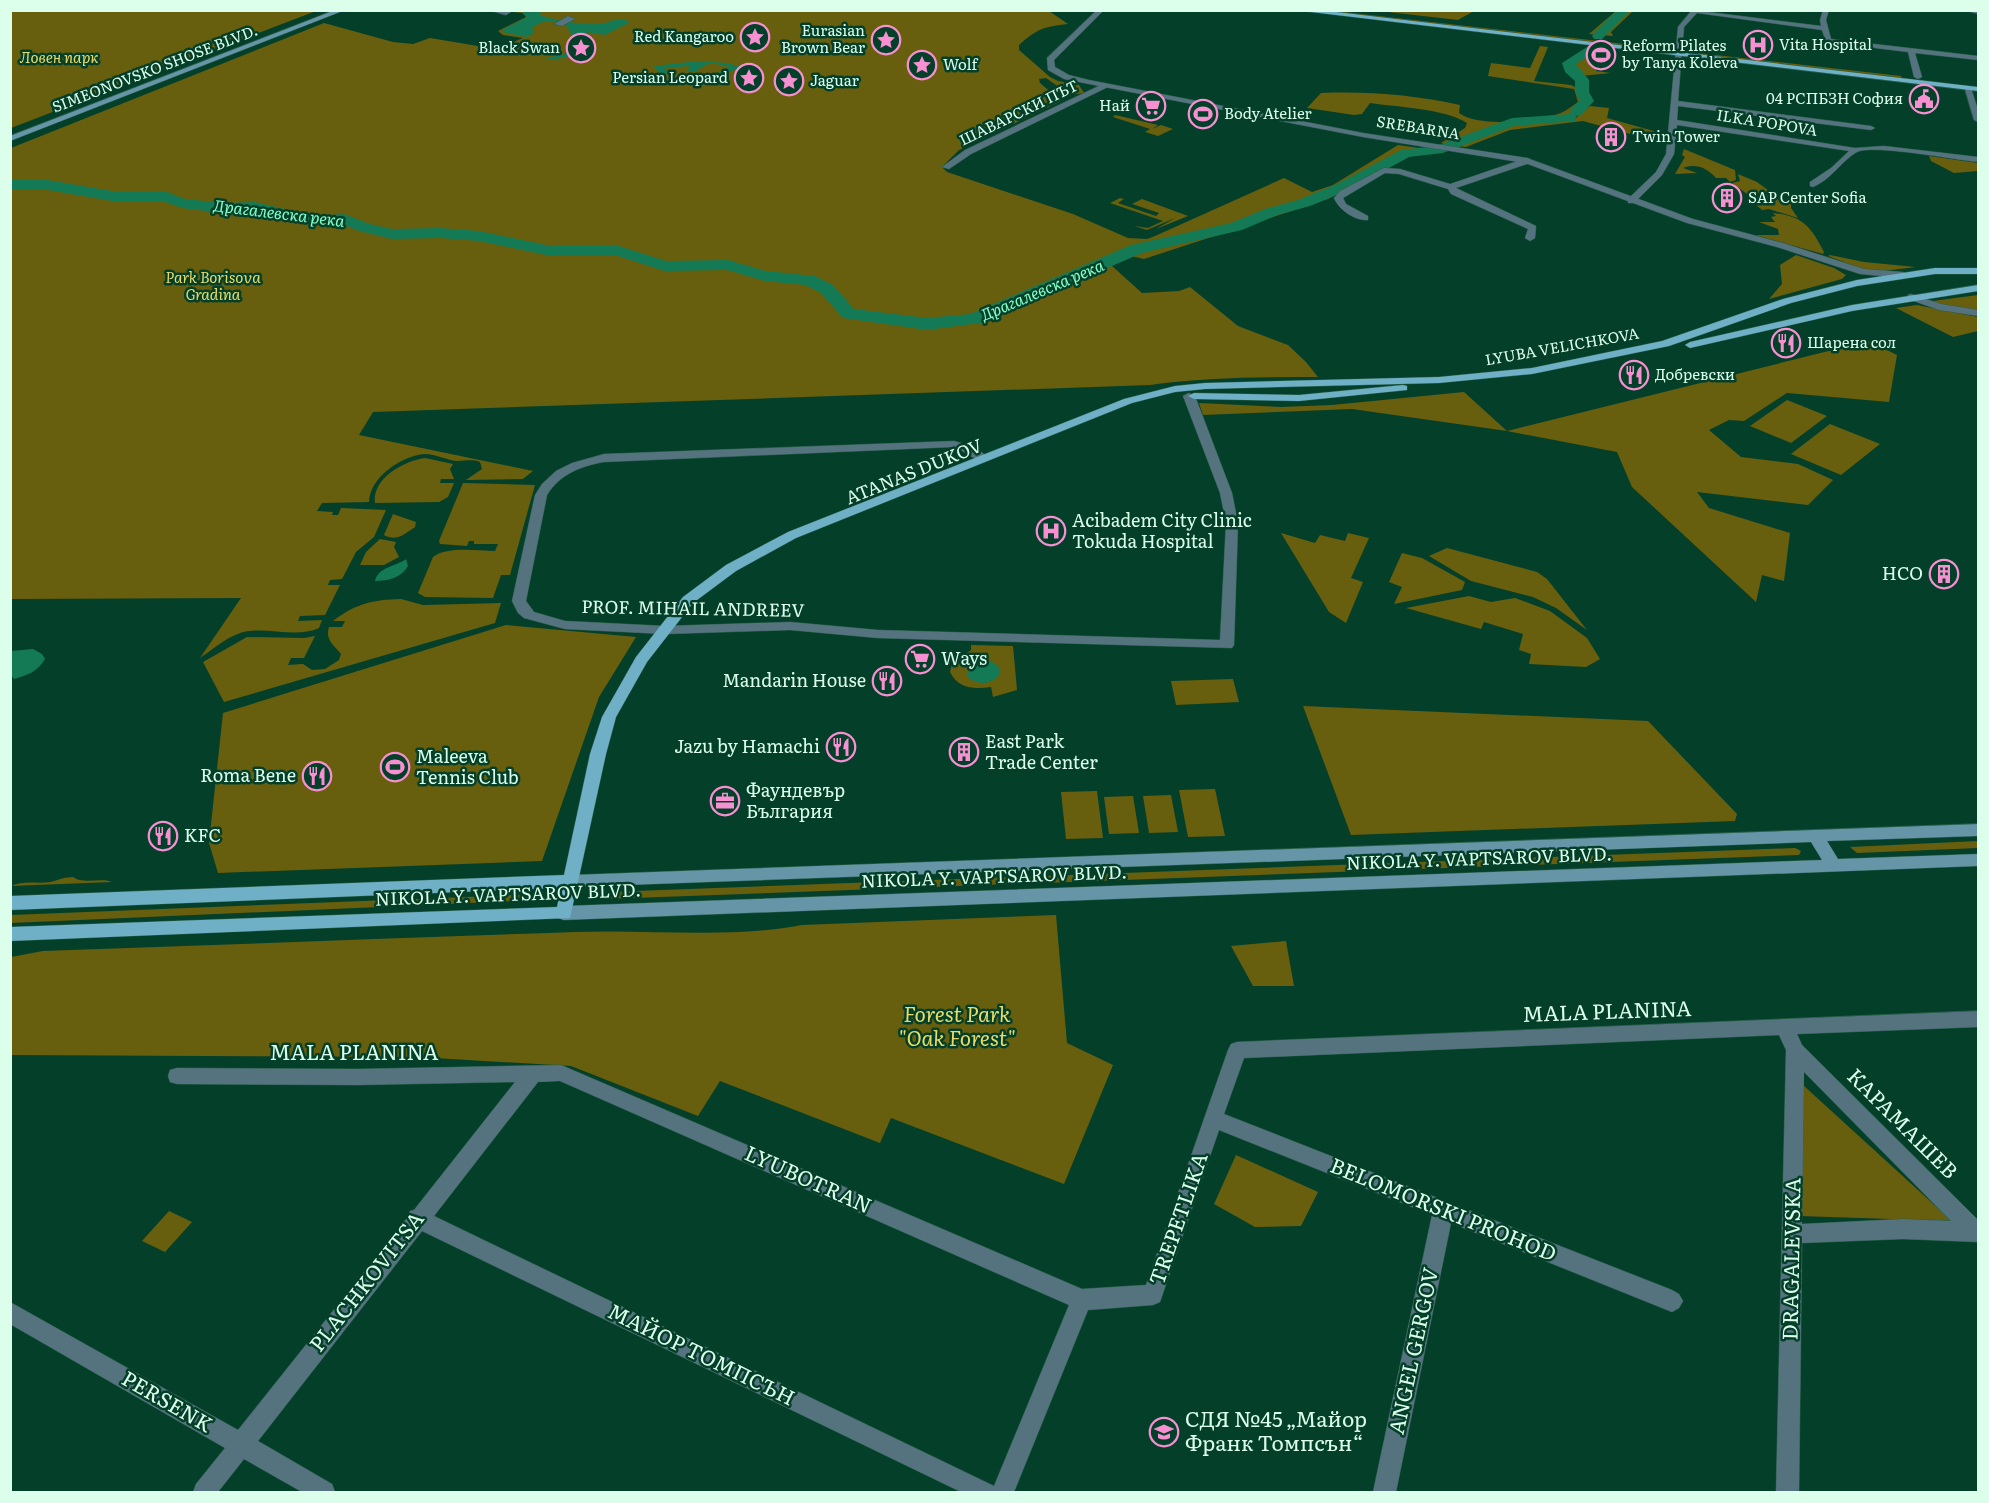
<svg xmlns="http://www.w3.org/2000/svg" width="1989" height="1503" font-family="Literata,serif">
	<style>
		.green { fill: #685f0e }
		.water { fill: #137a55 }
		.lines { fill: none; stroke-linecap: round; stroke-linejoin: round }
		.river { fill: #137a55; fill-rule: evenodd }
		.pedestrian-casing { stroke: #275e49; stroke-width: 1 }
		.minor-casing { stroke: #275e49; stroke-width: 1 }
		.tertiary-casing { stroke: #275e49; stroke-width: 1 }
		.secondary-casing { stroke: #275e49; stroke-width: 1 }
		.primary-casing { stroke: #275e49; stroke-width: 1 }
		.pedestrian { fill: #55737e; fill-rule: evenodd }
		.minor { fill: #55737e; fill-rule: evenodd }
		.tertiary { fill: #55737e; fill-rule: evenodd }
		.secondary { fill: #6595a7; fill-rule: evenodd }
		.primary { fill: #70b0c6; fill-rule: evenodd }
		.labels { text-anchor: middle; stroke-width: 5; stroke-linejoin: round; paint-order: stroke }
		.far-poi-label { font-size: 15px; fill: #dcffec; stroke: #043f2a; text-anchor: start }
		.far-park-label { font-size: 15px; font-style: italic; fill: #eadc69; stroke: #043f2a }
		.far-street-label { font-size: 15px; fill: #dcffec; stroke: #043f2a }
		.far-water-label { font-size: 16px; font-style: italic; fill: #83fec7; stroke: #043f2a }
		.street-label { font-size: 18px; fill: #dcffec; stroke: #043f2a }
		.poi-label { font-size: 18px; fill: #dcffec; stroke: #043f2a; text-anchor: start }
		.near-street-label { font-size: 21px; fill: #dcffec; stroke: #043f2a }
		.near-park-label { font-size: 21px; font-style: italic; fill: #eadc69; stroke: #043f2a }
		.near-poi-label { font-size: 21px; fill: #dcffec; stroke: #043f2a; text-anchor: start }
	</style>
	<rect width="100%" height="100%" fill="#043f2a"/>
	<g class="green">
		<path d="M11,10H316V11L11,128Z"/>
		<path d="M517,11H1049L1068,24C1044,27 1038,28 1019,45V50L1050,77L1058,81L1079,85L1084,93L1070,95L1046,78L1039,79L1040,83L1061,101L959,150L942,167L947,172L1073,214L1128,238L1147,239L1155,236L1284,178L1312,192L1333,185L1398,145L1440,151L1409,154L1328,199L1144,259L1131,256L1102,257L1142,293L1179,291L1190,287L1238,326L1288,345L1306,362L1318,377C1262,377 1205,377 1150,385L373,412L359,435L533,471L523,479L466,480L482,469L480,462C472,459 466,461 457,461C446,460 436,454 425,454C401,456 370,477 369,502L322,503L317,511L333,512L332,515H338L341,508L386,510L374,537L356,552L342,579L330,580L328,585H340L325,615L300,616L298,621L322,620L319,628C297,638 272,628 249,631C231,633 215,648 200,658L241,598L11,599V148L324,23L393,42L413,44L430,38L502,50L504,49L499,48L523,38L503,35L498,31L526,17L523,13L513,12Z"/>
		<path d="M1313,11H1335L1660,48L1659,51Z"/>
		<path d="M1379,11H1474L1458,20Z"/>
		<path d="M1616,11H1633L1611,32L1613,36L1589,34Z"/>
		<path d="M1540,46L1548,47L1534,81L1571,85L1579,89L1584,102L1567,117L1507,122L1449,145L1441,143L1465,128L1467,123C1446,109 1397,107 1370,103L1362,114L1354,115L1307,108L1321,93C1367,91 1415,95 1460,105L1459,113C1480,128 1534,121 1558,114C1565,112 1572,106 1578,102L1574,89L1488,76L1491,63L1530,68Z"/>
		<path d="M1590,52L1599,53L1591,57L1599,58L1596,71L1611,73L1581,76L1572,68V63Z"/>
		<path d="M1698,53L1901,76L1902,79L1698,55Z"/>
		<path d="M1590,106L1609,108L1607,118L1661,133L1659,142L1583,121L1510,130L1466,147L1457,146L1507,126L1573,120Z"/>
		<path d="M1115,115L1158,125L1152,129L1161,125L1173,129L1158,136L1145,132L1150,129L1113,117Z"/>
		<path d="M1684,149L1735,170L1736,180L1730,182L1726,178H1716C1707,168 1696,163 1683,168L1697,173L1675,174L1685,157L1682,155Z"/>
		<path d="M1929,156L1978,163V171L1954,173L1931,161Z"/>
		<path d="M1738,174L1757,182L1772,193L1747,194L1732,183L1740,181Z"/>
		<path d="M1775,195L1791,204V208L1798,218L1769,209L1762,210L1749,199H1754L1752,196Z"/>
		<path d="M1120,198L1124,199L1118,203L1156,216L1159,213L1132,204L1142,199L1188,216L1156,229L1175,218L1147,230L1134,226L1148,228L1163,221L1110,203Z"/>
		<path d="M1773,213C1803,216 1811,227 1824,252L1823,254L1755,235H1779L1778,229L1759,222H1775L1771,217L1776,216Z"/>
		<path d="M1796,255L1834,268L1846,275L1842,279L1769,299L1782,284L1780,265Z"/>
		<path d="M1830,255L1864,262L1916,267L1883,271L1862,269L1828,256Z"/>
		<path d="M1978,295V311L1925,302Z"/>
		<path d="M1917,305L1978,317V331L1953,337L1896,308Z"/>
		<path d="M1869,341L1897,355L1889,402L1787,393L1744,421L1729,420L1709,430L1741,457L1798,464L1833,480L1808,505L1697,492L1709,508L1790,533L1784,581L1762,575L1756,602L1632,487L1617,452L1507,431L1352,409L1203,415L1199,403L1281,407L1332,405L1464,392L1507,431Z"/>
		<path d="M1787,400L1827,416L1791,443L1750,426Z"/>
		<path d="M1830,424L1880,444L1841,475L1791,454Z"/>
		<path d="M425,458L453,464L450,469L454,479H441L440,483H454L448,497L439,502L375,503C372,478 404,461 425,458Z"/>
		<path d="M463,483L535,485L510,575H501L493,598L425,597L418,593L433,557C448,546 477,551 495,551L498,544H474V541H469L467,546L440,544L439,541Z"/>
		<path d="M393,514L416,522L415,527C405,534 396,542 384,535Z"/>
		<path d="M1281,533L1315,543L1320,535L1345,541L1348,533L1369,538L1351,578L1363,582L1346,623L1329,612Z"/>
		<path d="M380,539L396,542L394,547L399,557L384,565H360L366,552Z"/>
		<path d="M1447,548L1537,572L1547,579L1587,630L1556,608L1533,597L1471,581L1429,556Z"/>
		<path d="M1402,553L1422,558L1465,582L1462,590L1394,604L1402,587L1389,582Z"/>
		<path d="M1469,596L1491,602L1515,598L1550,611L1587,638L1600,659L1586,667L1529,664L1531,654L1519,650L1523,634L1484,622L1481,629L1406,608Z"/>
		<path d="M401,599L423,605L501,603L495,623L224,702L203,662L247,637L304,638L315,636L304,658H291L288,665L303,664L312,670L325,669L339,660L341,654C333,644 325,640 329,627H342L345,621H333C357,603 372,600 401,599Z"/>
		<path d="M506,625L636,637L599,697L542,861L218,873L209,843L223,713Z"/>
		<path d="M971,645L1013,646L1017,690L993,697L991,687C974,689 958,689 950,672L952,664L971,650Z"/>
		<path d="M1233,679L1239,702L1176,705L1171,681Z"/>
		<path d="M1303,706L1648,721L1737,814L1735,821L1351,835Z"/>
		<path d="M1215,789L1225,836L1188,837L1179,790Z"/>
		<path d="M1097,791L1103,838L1066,839L1061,792Z"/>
		<path d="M1171,795L1178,832L1149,833L1143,796Z"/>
		<path d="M1133,796L1139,833L1109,834L1104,797Z"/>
		<path d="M1978,841V848L1857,853L1850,847Z"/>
		<path d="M1795,848L1801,851L1799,855L606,899L608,892Z"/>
		<path d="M73,877C84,885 100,877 112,882L11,886C23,880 37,884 50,882C58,880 65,877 73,877Z"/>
		<path d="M540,894L544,897L539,900L11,923V915Z"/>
		<path d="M1056,915L1067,1043L1113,1065L1064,1184L891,1118L880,1143L720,1081L698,1116L571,1066L417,1057L11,1055V957L43,951C220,945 398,938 575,932C650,929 728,939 802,925Z"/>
		<path d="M1286,941L1294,986H1253L1231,946Z"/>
		<path d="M1804,1086L1952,1221L1799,1216Z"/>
		<path d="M1236,1155L1318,1192L1301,1226L1255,1227L1214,1204Z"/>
		<path d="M169,1211L192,1222L165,1252L142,1241Z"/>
	</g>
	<g class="water">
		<path d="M527,11H543L539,14L543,16C560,21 581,25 599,24C610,23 620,15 630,22L605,35L587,32L597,49L592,54L548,60L547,58L565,54L566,45L576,42L565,23C553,20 541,20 532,28L534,33L527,37L502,32L504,29L527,17L522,13Z"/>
		<path d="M698,61L727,63L741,67L721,76L717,73L730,67C712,63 708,61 696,72H688L689,66L665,68L668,73L660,74L654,66Z"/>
		<path d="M406,559L408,566C401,578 388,581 375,581C378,567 395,567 406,559Z"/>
		<path d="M33,649L42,654L45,659C37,672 28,675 14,679L11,675V651Z"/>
		<path d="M981,660L992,662L999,667L1000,674C992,685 977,686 967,676L968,666Z"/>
	</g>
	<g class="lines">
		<g class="river">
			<path d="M1617,10H1631L1602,39H1594L1592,36L1594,33Z"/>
			<path d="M1590,45L1595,46L1596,49L1595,52L1576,64L1589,80V92L1594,101L1581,115L1576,116L1575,121L1514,126L1443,153L1409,157L1349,190L1310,206L1277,215L1242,230L1142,253L980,323L927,330L843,318L821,293L805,285L765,281L727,270L665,271L618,256H551L479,241L440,238L392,239L359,231L342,224L315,226L255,212L223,213L182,208L165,202L112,201L48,190L10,189V179L48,180L112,191L167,192L185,199L223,203L255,202L315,216L344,214L370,224L392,229L440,228L479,231L551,246H619L666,261L728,260L766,271L815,276L833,285L854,309L927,318L970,314L1131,245L1231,223L1265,209L1298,200L1337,184L1401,150L1436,146L1512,118L1570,114L1571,109L1580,100L1575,92V81L1565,72L1562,63Z"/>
		</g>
		<g class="pedestrian-casing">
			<path id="pedestrian" d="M568,16L575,19L562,26L554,24Z"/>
		</g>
		<g class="minor-casing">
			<g id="minor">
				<path d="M488,10H514L506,15Z"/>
				<path d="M1692,10L1821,26L1820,20L1823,10H1829L1826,20L1831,39L1978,56V60L1915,53L1922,77L1918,79L1914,77L1908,52L1826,42L1822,30L1697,13L1684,27L1678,101L1871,126L1875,128L1871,130L1678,106L1677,120L1855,148L1884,146L1978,157V162C1956,160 1873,144 1857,152C1841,161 1832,179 1813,187L1810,186V182L1831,168L1849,151L1677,125L1674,154L1662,175L1634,203H1628V199L1656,172L1666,154L1678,27Z"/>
				<path d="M1966,10H1978V14L1967,11Z"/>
				<path d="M1103,84L1110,86L971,154L949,169L942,167L965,150Z"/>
				<path d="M1964,86L1971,88L1978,110V122L1974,120Z"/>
				<path d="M1527,158L1530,159V163L1456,188L1536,226L1535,238L1530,241L1525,238L1528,229L1451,194L1448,189L1399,174L1385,173L1343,198L1346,204L1368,216V220C1355,221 1339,210 1334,198L1340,191L1384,168L1400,169L1450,184Z"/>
				<path d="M1911,294L1941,304L1978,310V316L1939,310L1908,299V295Z"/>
				<path d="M1189,393L1195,396L1232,493L1238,523L1234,645L1232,648L878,638L790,630L665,634L565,629L524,618L518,613L512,601L535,495L542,484L556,471L572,463L604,454L954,441L975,447L989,458L983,462C973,459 965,451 953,447L604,462C581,466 560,474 547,495L526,601L534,612L565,621L665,626L790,622L878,630L1220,640L1226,523L1220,493L1183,396Z"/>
				<path d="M1978,1011V1027L1797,1034L1802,1045L1978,1220V1242L1903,1239L1802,1243L1799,1492H1776L1786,1050L1779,1035L1244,1058L1224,1114L1672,1290L1679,1294L1683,1301L1679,1308L1672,1312L1451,1223L1396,1492H1373L1432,1215L1219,1130L1160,1302L1153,1305L1088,1310L1014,1492H961L422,1231L258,1441L332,1484L335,1492H302L244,1459L218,1492H193L196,1484L225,1448L10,1324V1302L238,1430L407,1218L410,1211L414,1210L515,1082L358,1085L177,1084L170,1082L168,1076L170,1070L177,1068L358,1069L561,1065L1082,1289L1146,1285L1228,1050L1231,1044L1237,1042ZM1804,1072L1951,1221L1903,1219L1802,1224ZM560,1081L1069,1305L994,1486L434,1216L538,1082Z"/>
			</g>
		</g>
		<g class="tertiary-casing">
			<path id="tertiary" d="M1097,10H1104L1054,60L1055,67L1069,75L1089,80L1363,133L1527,158L1693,219L1783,243L1864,269L1903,272L1908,275L1903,278L1860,274L1777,247L1687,223L1525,163L1363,137L1089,84L1064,79L1048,70L1047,58Z"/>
		</g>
		<g class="secondary-casing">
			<g id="secondary">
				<path d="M335,10H345L10,141V136Z"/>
				<path d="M1978,824V836L1827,841L1838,859L1978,854V866L564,920L558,918L556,913L558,908L564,906L1822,860L1811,842L571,887L565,886L563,881L565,876L571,875Z"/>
			</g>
		</g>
		<g class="primary-casing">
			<g id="primary">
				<path d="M1294,10H1319L1978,87V91Z"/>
				<path d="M1935,268H1978V274H1935L1857,286L1791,303L1669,346L1532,374L1439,383L1205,389L1175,392L1132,403L796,538L736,571L693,603L647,662L616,717L606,754L570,918L10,941V927L557,907L561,888L10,910V896L564,875L590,754L602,717L636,657L683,597L726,565L788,532L1124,399L1175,386L1205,383L1439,377L1532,368L1662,341L1783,299L1857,280Z"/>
				<path d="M1978,285V291L1852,311L1690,348L1685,345L1690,342L1852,305Z"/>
				<path d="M1403,385L1407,386V390L1299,401L1194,399L1188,396L1194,393L1299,395Z"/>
			</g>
		</g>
		<use href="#pedestrian" class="pedestrian"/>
		<use href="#minor" class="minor"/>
		<use href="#tertiary" class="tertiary"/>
		<use href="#secondary" class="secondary"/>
		<use href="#primary" class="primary"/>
	</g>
	<defs>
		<g id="sight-ring" transform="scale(1.5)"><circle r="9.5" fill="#043f2a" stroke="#f690d0" stroke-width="1.5"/><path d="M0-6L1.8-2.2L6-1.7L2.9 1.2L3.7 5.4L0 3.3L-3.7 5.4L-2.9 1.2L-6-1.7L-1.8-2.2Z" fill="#f690d0"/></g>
		<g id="hospital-ring" transform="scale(1.5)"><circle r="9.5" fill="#043f2a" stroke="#f690d0" stroke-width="1.5"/><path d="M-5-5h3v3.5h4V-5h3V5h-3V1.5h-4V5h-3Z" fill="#f690d0"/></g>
		<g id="stadium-ring" transform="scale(1.5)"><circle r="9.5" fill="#043f2a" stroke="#f690d0" stroke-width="1.5"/><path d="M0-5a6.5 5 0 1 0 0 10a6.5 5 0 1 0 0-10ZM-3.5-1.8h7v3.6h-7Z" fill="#f690d0"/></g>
		<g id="civic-ring" transform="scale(1.5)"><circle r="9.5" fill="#043f2a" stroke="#f690d0" stroke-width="1.5"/><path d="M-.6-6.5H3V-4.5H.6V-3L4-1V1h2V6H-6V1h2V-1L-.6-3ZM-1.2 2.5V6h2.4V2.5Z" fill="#f690d0"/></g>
		<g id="supermarket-ring" transform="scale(1.5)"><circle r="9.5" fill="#043f2a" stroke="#f690d0" stroke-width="1.5"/><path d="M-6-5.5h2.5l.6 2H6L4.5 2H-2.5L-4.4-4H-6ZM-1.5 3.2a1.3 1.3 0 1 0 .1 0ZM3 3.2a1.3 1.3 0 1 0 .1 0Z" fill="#f690d0"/></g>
		<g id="building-ring" transform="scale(1.5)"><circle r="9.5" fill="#043f2a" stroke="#f690d0" stroke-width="1.5"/><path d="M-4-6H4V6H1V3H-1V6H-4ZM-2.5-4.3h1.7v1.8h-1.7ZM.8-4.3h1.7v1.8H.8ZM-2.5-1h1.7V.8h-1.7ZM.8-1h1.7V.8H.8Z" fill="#f690d0"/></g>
		<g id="restaurant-ring" transform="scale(1.5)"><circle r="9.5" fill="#043f2a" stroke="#f690d0" stroke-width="1.5"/><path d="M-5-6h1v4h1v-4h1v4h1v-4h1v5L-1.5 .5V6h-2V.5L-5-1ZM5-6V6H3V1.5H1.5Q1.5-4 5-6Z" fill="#f690d0"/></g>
		<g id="office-ring" transform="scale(1.5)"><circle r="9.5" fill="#043f2a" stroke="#f690d0" stroke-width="1.5"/><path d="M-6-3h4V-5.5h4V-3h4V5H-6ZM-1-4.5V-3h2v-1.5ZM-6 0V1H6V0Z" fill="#f690d0"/></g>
		<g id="school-ring" transform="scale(1.5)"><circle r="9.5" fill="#043f2a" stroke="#f690d0" stroke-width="1.5"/><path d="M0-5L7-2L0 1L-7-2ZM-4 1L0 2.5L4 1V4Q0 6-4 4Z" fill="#f690d0"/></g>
	</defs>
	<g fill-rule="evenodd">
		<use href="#sight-ring" x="755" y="37"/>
		<use href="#sight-ring" x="886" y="40"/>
		<use href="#hospital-ring" x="1758" y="45"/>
		<use href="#sight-ring" x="581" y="48"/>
		<use href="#stadium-ring" x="1601" y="55"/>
		<use href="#sight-ring" x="922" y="65"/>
		<use href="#sight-ring" x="749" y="78"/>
		<use href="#sight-ring" x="789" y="81"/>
		<use href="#civic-ring" x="1924" y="99"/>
		<use href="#supermarket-ring" x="1151" y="106"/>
		<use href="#stadium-ring" x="1203" y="114"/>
		<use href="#building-ring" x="1611" y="137"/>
		<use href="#building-ring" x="1727" y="198"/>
		<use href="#restaurant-ring" x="1786" y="343"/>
		<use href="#restaurant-ring" x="1634" y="375"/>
		<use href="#hospital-ring" x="1051" y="531"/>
		<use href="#building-ring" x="1944" y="574"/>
		<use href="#supermarket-ring" x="920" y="659"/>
		<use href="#restaurant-ring" x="887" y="681"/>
		<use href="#restaurant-ring" x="841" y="747"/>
		<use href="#building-ring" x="964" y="752"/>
		<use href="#stadium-ring" x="395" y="767"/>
		<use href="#restaurant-ring" x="317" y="776"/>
		<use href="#office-ring" x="725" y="801"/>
		<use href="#restaurant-ring" x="163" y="836"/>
		<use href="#school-ring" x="1164" y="1432"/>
	</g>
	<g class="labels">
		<g class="far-poi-label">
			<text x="865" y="36" text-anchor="end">Eurasian<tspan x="865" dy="17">Brown Bear</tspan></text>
			<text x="734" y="42" text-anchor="end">Red Kangaroo</text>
			<text x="1779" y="50">Vita Hospital</text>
			<text x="1622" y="51">Reform Pilates<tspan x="1622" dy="17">by Tanya Koleva</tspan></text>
			<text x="560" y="53" text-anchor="end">Black Swan</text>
			<text x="943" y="70">Wolf</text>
			<text x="728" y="83" text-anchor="end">Persian Leopard</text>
			<text x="810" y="86">Jaguar</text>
			<text x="1903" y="104" text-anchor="end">04 РСПБЗН София</text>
			<text x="1130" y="111" text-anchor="end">Най</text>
			<text x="1224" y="119">Body Atelier</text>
			<text x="1632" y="142">Twin Tower</text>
			<text x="1748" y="203">SAP Center Sofia</text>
			<text x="1807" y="348">Шарена сол</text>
			<text x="1655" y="380">Добревски</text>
		</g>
		<g class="far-park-label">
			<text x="59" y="63">Ловен парк</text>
			<text x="213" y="283">Park Borisova<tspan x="213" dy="17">Gradina</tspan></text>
		</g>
		<g class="far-street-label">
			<text transform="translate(155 69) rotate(-21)" y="5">SIMEONOVSKO SHOSE BLVD.</text>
			<text transform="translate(1019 113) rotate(-26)" y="5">ШАВАРСКИ ПЪТ</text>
			<text transform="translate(1767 123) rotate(9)" y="5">ILKA POPOVA</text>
			<text transform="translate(1418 128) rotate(9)" y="5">SREBARNA</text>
			<text transform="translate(1562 347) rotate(-10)" y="5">LYUBA VELICHKOVA</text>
		</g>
		<g class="far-water-label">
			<text transform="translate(279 213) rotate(7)" y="6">Драгалевска река</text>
			<text transform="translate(1042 290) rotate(-23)" y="6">Драгалевска река</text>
		</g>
		<g class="street-label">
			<text transform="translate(914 472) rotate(-22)" y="6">ATANAS DUKOV</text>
			<text transform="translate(693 609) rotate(1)" y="6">PROF. MIHAIL ANDREEV</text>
			<text transform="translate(1479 859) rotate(-2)" y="6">NIKOLA Y. VAPTSAROV BLVD.</text>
			<text transform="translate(994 877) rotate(-2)" y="6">NIKOLA Y. VAPTSAROV BLVD.</text>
			<text transform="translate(508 895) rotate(-2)" y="6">NIKOLA Y. VAPTSAROV BLVD.</text>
		</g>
		<g class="poi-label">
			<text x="1072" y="527">Acibadem City Clinic<tspan x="1072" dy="21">Tokuda Hospital</tspan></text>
			<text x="1923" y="580" text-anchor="end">НСО</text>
			<text x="941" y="665">Ways</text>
			<text x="866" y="687" text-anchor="end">Mandarin House</text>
			<text x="985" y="748">East Park<tspan x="985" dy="21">Trade Center</tspan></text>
			<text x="820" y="753" text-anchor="end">Jazu by Hamachi</text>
			<text x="416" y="763">Maleeva<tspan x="416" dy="21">Tennis Club</tspan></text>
			<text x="296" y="782" text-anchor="end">Roma Bene</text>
			<text x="746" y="797">Фаундевър<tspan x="746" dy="21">България</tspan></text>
			<text x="184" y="842">KFC</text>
		</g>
		<g class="near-street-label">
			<text transform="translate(1607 1012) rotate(-2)" y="7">MALA PLANINA</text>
			<text x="354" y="1060">MALA PLANINA</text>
			<text transform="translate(1902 1124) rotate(45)" y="7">КАРАМАШЕВ</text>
			<text transform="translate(808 1180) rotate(24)" y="7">LYUBOTRAN</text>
			<text transform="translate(1443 1210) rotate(22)" y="7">BELOMORSKI PROHOD</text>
			<text transform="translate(1179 1219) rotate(-71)" y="7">TREPETLIKA</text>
			<text transform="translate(1792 1259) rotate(-89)" y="7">DRAGALEVSKA</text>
			<text transform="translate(367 1282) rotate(-52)" y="7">PLACHKOVITSA</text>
			<text transform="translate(1414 1351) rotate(-78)" y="7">ANGEL GERGOV</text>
			<text transform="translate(701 1355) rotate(26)" y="7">МАЙОР ТОМПСЪН</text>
			<text transform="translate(167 1402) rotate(30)" y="7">PERSENK</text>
		</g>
		<g class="near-park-label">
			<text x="957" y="1022">Forest Park<tspan x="957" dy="24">"Oak Forest"</tspan></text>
		</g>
		<g class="near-poi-label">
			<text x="1185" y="1427">СДЯ №45 „Майор<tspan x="1185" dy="24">Франк Томпсън“</tspan></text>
		</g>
	</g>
	<rect width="1989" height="1503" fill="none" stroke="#dcffec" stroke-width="24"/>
</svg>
